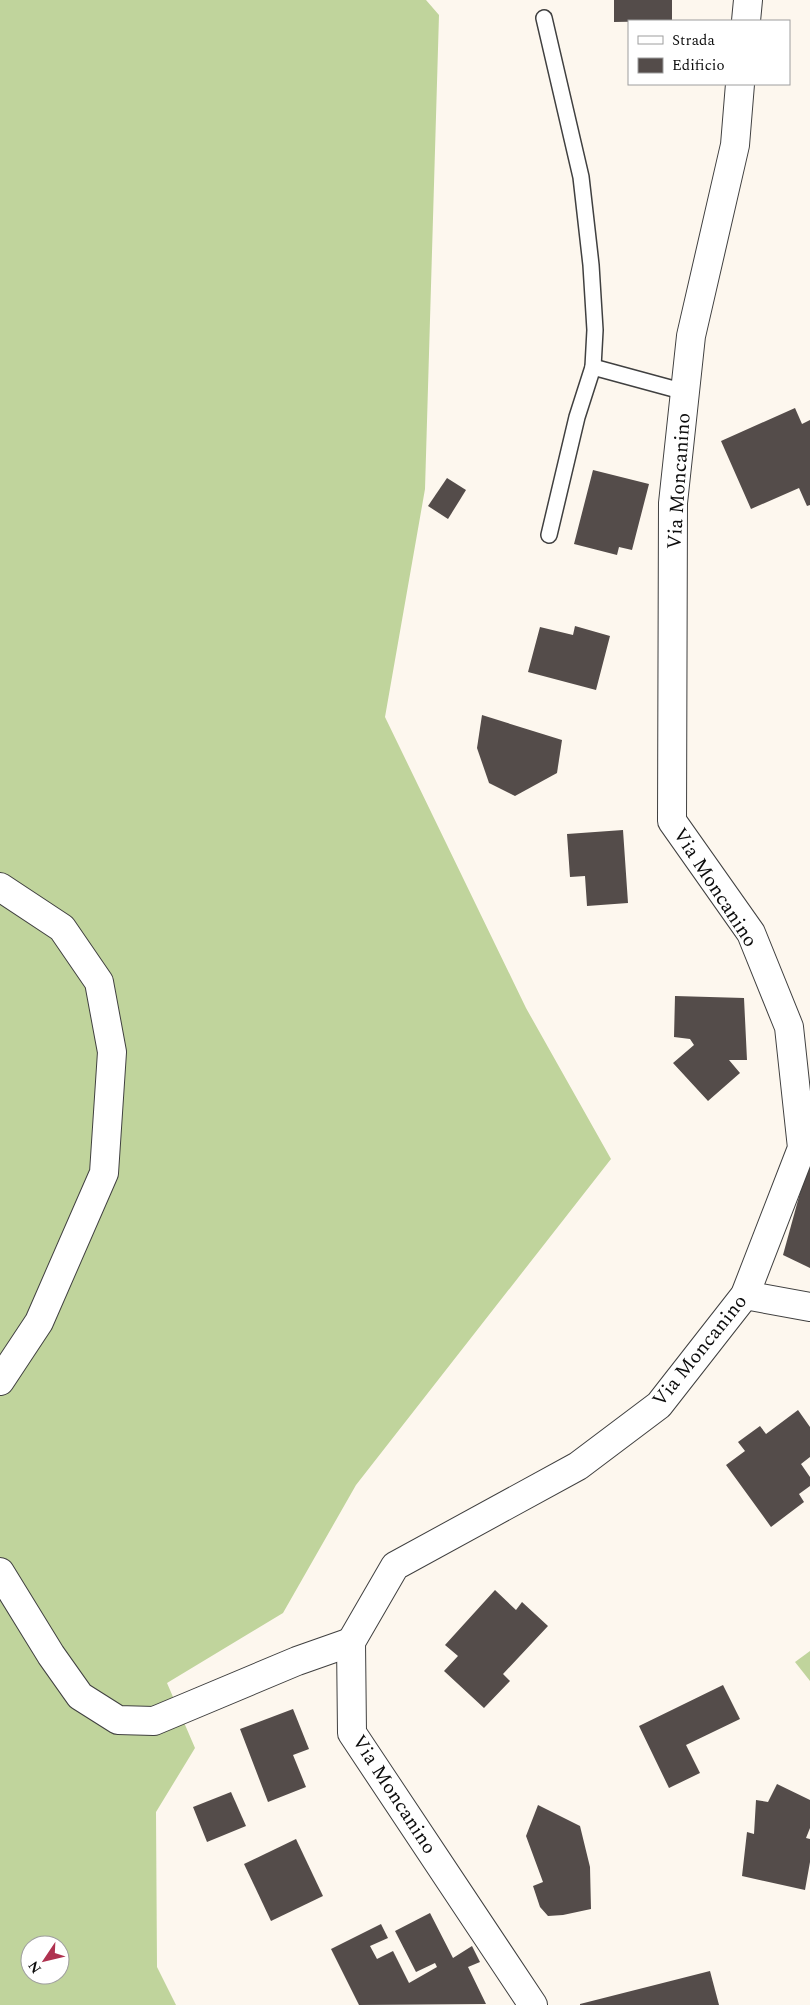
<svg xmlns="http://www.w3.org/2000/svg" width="810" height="2005" font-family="Spectral,serif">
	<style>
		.forest { fill: #c0d49c; fill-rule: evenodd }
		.building { fill: #544c4a }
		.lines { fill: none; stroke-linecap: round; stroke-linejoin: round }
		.lane-casing { stroke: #404040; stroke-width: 18 }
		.street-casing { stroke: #404040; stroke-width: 30 }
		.lane { stroke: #fff; stroke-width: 15 }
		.street { stroke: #fff; stroke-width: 28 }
		.labels { text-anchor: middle; stroke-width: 5; stroke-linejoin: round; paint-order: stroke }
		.street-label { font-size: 20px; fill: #0d0d0d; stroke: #fff }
	</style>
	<rect width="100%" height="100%" fill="#fdf7ee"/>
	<g class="forest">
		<path d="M0,0H426L439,15L425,489L385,717L526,1008L611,1159L356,1485L283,1613L167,1683L195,1748L156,1812L157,1967L176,2005H0ZM30,1945H60V1975H30Z"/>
		<path d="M810,1651V1681L795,1662Z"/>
	</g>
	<g class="building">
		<path d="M614,0H672V21L614,22Z"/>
		<path d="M795,408L802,424L810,420V505L807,506L799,488L751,509L721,441Z"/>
		<path d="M593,470L649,484L632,550L619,547L617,555L574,544Z"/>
		<path d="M447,478L466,490L448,519L428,506Z"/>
		<path d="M575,626L610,636L596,690L528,672L540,627L573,635Z"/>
		<path d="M482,715L562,740L557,773L515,796L489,783L477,748Z"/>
		<path d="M623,830L628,903L587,906L585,876L570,877L567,834Z"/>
		<path d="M675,996L744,998L747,1060H729L740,1073L708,1101L673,1063L694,1045L690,1039L674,1037Z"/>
		<path d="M809,1160H810V1268L783,1255Z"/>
		<path d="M798,1410L810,1427V1457L801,1464L810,1477V1486L799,1494L804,1502L771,1527L726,1465L745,1451L738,1442L760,1426L766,1434Z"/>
		<path d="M495,1590L516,1610L522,1602L548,1626L503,1674L510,1681L484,1708L444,1671L458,1656L445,1645Z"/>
		<path d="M723,1685L740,1719L686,1745L700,1773L669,1788L639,1726Z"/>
		<path d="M293,1709L309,1749L293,1755L306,1787L268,1802L240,1729Z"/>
		<path d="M777,1784L810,1800V1828L806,1838L810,1839V1862L805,1890L742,1876L747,1832L754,1834L756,1800L768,1802Z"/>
		<path d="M231,1792L246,1826L207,1842L193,1807Z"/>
		<path d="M538,1805L580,1826L590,1867L591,1909L563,1915L548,1916L540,1907L533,1886L543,1882L526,1836Z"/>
		<path d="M296,1839L323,1896L271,1921L244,1864Z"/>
		<path d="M430,1913L453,1958L472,1946L480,1962L468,1967L486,2004L359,2005L331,1949L381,1924L388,1938L370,1946L377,1959L393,1951L409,1983L437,1967L435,1963L416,1972L395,1931Z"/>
		<path d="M710,1971L719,2005H580V2004Z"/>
	</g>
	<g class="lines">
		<g class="lane-casing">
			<g id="lane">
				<path d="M544,18L581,177L591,265L595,330L593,367"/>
				<path d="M549,535L577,417L593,367L685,392"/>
			</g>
		</g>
		<g class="street-casing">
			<g id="street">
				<path d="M746,21L748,0"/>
				<path d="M0,887L62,928L99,982L112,1052L104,1173L39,1322L0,1381"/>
				<path d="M745,1295L810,1307"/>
				<path d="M0,1572L51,1655L80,1696L118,1720L154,1721L297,1661L351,1642"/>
				<path d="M533,2005L352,1733L351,1642L395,1566L578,1466L659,1405L745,1295L802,1148L789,1027L751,933L672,821L673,503L691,336L735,145L740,84"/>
			</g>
		</g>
		<use href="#lane" class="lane"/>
		<use href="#street" class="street"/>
	</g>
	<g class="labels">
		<g class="street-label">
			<text transform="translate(678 481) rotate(-86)" y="7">Via Moncanino</text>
			<text transform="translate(716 887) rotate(57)" y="7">Via Moncanino</text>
			<text transform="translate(699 1350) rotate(-51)" y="7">Via Moncanino</text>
			<text transform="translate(395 1794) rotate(57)" y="7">Via Moncanino</text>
		</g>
	</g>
	<rect x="628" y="20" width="162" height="65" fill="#ffffff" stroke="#9e9e9e"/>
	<rect x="638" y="36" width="25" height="8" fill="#ffffff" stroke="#9e9e9e"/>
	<text x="672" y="45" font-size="15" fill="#0d0d0d">Strada</text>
	<rect x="638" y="58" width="25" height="15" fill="#544c4a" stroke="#9e9e9e"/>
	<text x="672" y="70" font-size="15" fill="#0d0d0d">Edificio</text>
	<g transform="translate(45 1960) rotate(235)"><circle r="24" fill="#ffffff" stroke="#9e9e9e"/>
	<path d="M0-4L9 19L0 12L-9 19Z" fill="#af3250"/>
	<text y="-8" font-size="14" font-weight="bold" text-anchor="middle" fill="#0d0d0d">N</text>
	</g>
</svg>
